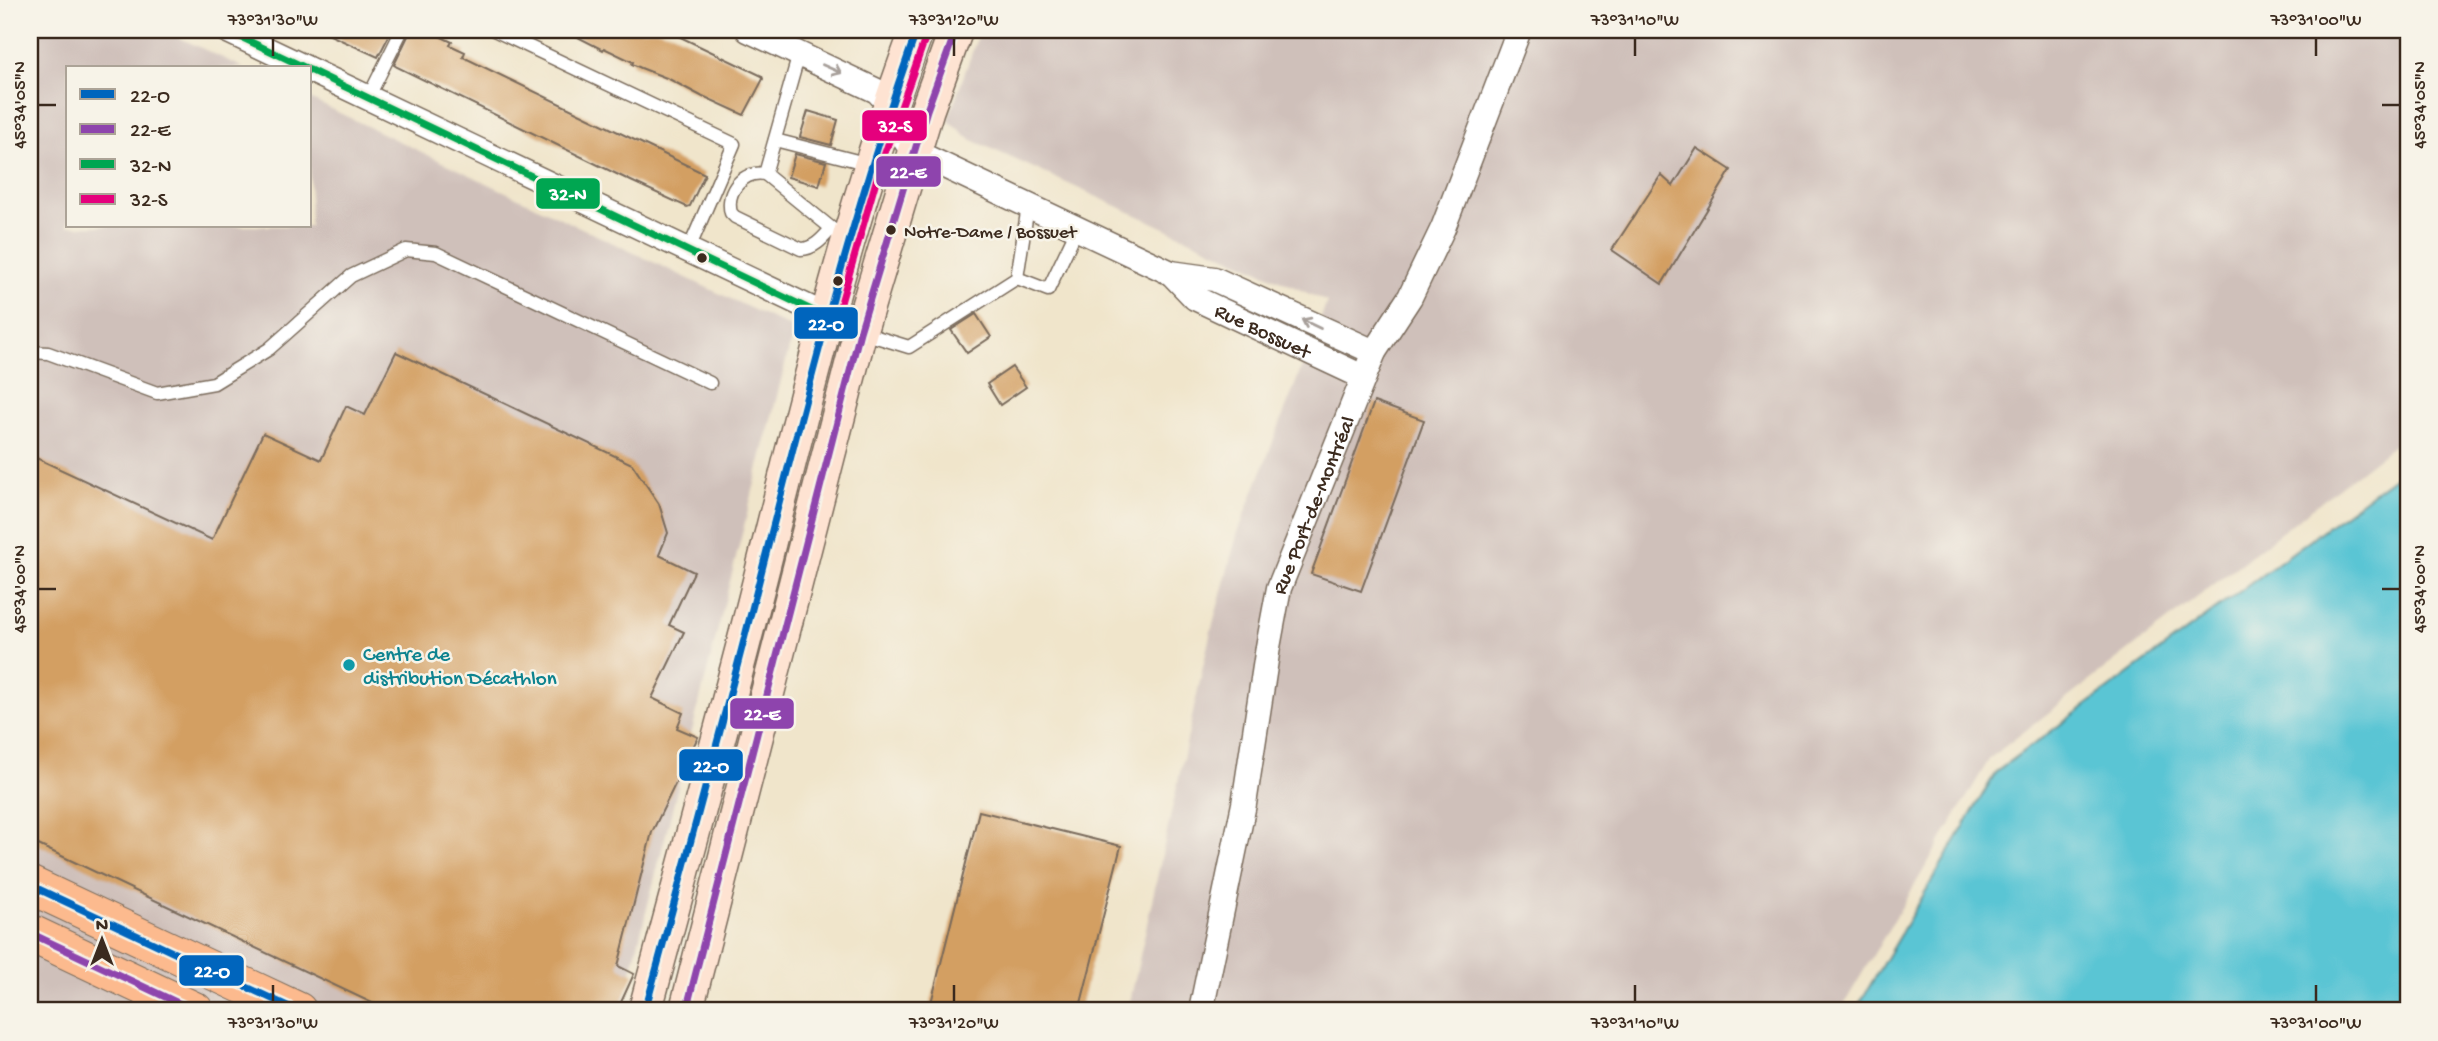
<svg xmlns="http://www.w3.org/2000/svg" width="2438" height="1041" font-family="'Gochi Hand',sans-serif">
	<style>
		.industrial { fill: #cfc0ba }
		.water { fill: #5ac5d4; stroke: #4a7879; stroke-width: 2 }
		.building { fill: #d39f62 }
		.lines { fill: none; stroke-linecap: round; stroke-linejoin: round }
		.service-casing { stroke: #7a6b5b; stroke-width: 15 }
		.minor-casing { stroke: #7a6b5b; stroke-width: 27 }
		.secondary-casing { stroke: #7a6b5b; stroke-width: 36 }
		.primary-casing { stroke: #7a6b5b; stroke-width: 39 }
		.service { stroke: #fff; stroke-width: 12 }
		.minor { stroke: #fff; stroke-width: 24 }
		.secondary { stroke: #fee3d2; stroke-width: 33 }
		.primary { stroke: #fcba8e; stroke-width: 37 }
		.bus-1-casing { stroke: #f7f3e8; stroke-width: 12 }
		.bus-2-casing { stroke: #f7f3e8; stroke-width: 12 }
		.bus-3-casing { stroke: #f7f3e8; stroke-width: 12 }
		.bus-4-casing { stroke: #f7f3e8; stroke-width: 12 }
		.bus-1 { stroke: #0065bd; stroke-width: 7 }
		.bus-2 { stroke: #8e44ad; stroke-width: 7 }
		.bus-3 { stroke: #00a651; stroke-width: 7 }
		.bus-4 { stroke: #e5007d; stroke-width: 7 }
		.oneway { stroke: #a79f9a }
		.ticks { fill: none; stroke: #3b2a1e; stroke-width: 2.5 }
		.bus-dot { fill: #3b2a1e; stroke: #f7f3e8; stroke-width: 2.5 }
		.culture-dot { fill: #0f9aa8; stroke: #f7f3e8; stroke-width: 2.5 }
		.labels { text-anchor: middle; stroke-width: 5; stroke-linejoin: round; paint-order: stroke }
		.bus-label { font-size: 19px; fill: #3b2a1e; stroke: #f7f3e8; text-anchor: start }
		.street-label { font-size: 21px; fill: #3b2a1e; stroke: #f7f3e8 }
		.culture-label { font-size: 21px; fill: #0d838f; stroke: #f7f3e8; text-anchor: start }
		.line-badge { stroke: #f7f3e8; stroke-width: 2.5 }
		.badge-label { font-size: 19px; text-anchor: middle; font-weight: bold; fill: #fff }
		.neatline { fill: none; stroke: #3b2a1e; stroke-width: 2.5 }
		.ticks-label { font-size: 18px; text-anchor: middle; fill: #3b2a1e }
	</style>
	<rect width="100%" height="100%" fill="#f7f3e8"/>
	<filter id="ink" filterUnits="userSpaceOnUse"><feTurbulence type="fractalNoise" baseFrequency=".0143" numOctaves="2"/><feDisplacementMap in="SourceGraphic" scale="14" xChannelSelector="R" yChannelSelector="G"/><feConvolveMatrix kernelMatrix="1 2 1 2 8 2 1 2 1" color-interpolation-filters="sRGB"/></filter>
	<filter id="wash" filterUnits="userSpaceOnUse"><feTurbulence type="fractalNoise" baseFrequency=".00686" numOctaves="4" result="noise"/><feDisplacementMap in="SourceGraphic" scale="28" xChannelSelector="R" yChannelSelector="G"/><feGaussianBlur stdDeviation="1.57" result="paint"/><feColorMatrix in="noise" values="0 0 0 0 0 0 0 0 0 0 0 0 0 0 0 0 0 1.4 0 .05"/><feComposite in="paint" operator="in"/></filter>
	<g filter="url(#wash)">
		<rect width="100%" height="100%" fill="#f0e5cb"/>
		<g class="industrial">
			<path d="M30,30H163L244,68H68V226H310V99L794,329L621,1011H30Z"/>
			<path d="M980,30H2408V434L1990,758L1840,1011H1128L1210,635L1237,535L1327,302L970,139L948,120Z"/>
		</g>
		<path class="water" d="M2408,467V1011H1855L1996,772Z"/>
		<g id="blocks">
			<g class="building">
				<path d="M319,30H392L378,57Z"/>
				<path d="M411,30H427L452,42L450,45L465,52L463,57L705,174L690,206L687,207L631,181L397,67L394,65Z"/>
				<path d="M564,30H659L672,33L762,76L763,79L744,115L703,96V97L669,79L641,68L632,64L633,62L604,48L603,50Z"/>
				<path d="M808,111L838,120L831,145L800,137Z"/>
				<path d="M1697,148L1731,170L1662,284L1612,250L1661,175L1673,186Z"/>
				<path d="M795,154L826,162L819,186L788,177Z"/>
				<path d="M976,314L991,337L967,353L951,330Z"/>
				<path d="M396,352L632,464L659,504L668,533L659,555L694,572L669,625L684,632L652,698L683,713L677,728L698,737L652,832L618,966L634,974L617,1011H389L30,841V455L212,540L263,433L321,460L346,406L365,415Z"/>
				<path d="M1012,367L1026,387L1000,405L987,384Z"/>
				<path d="M1374,402L1424,420L1361,591L1311,574Z"/>
				<path d="M979,811L1121,846L1079,1011H929Z"/>
			</g>
		</g>
	</g>
	<g filter="url(#ink)">
		<use href="#blocks" fill-opacity="0" stroke="#7a6b5b" stroke-width="2"/>
		<g class="lines">
			<g class="service-casing">
				<g id="service">
					<path d="M494,30L734,144L688,251"/>
					<path d="M799,54L765,174L847,241"/>
					<path d="M368,98L402,30"/>
					<path d="M775,140L869,164"/>
					<path d="M765,174C744,170 725,191 731,213L735,217L801,249C814,249 823,238 831,229"/>
					<path d="M1017,278L1048,290L1077,229"/>
					<path d="M860,332L909,347L1017,278L1028,206"/>
					<path d="M30,352L48,353L157,393L214,383L269,349L351,276L406,250L436,253L710,383"/>
				</g>
			</g>
			<g class="minor-casing">
				<g id="minor">
					<path d="M226,30L306,68"/>
					<path d="M748,30L877,91C896,108 896,135 915,152L1171,273L1214,279L1374,352"/>
					<path d="M310,70L860,332"/>
					<path id="s1" d="M1171,273L1195,298L1363,377"/>
					<path id="s2" d="M1201,1011L1244,804L1268,647L1279,588L1374,352L1410,297L1443,228L1519,30"/>
				</g>
			</g>
			<g class="secondary-casing">
				<g id="secondary">
					<path d="M645,1011C683,869 723,726 759,583C806,396 850,210 917,30"/>
					<path d="M686,1011L860,332L927,110L956,30"/>
				</g>
			</g>
			<g class="primary-casing">
				<g id="primary">
					<path d="M30,885L298,1011"/>
					<path d="M30,933L195,1011"/>
				</g>
			</g>
			<use href="#service" class="service"/>
			<use href="#minor" class="minor"/>
			<use href="#secondary" class="secondary"/>
			<use href="#primary" class="primary"/>
			<g class="bus-1-casing">
				<g id="bus-1">
					<path d="M30,885L298,1011"/>
					<path d="M645,1011C682,874 719,738 754,601C803,409 850,217 917,30"/>
				</g>
			</g>
			<g class="bus-2-casing">
				<g id="bus-2">
					<path d="M30,933L195,1011"/>
					<path d="M686,1011L860,332L927,110L956,30"/>
				</g>
			</g>
			<g class="bus-3-casing">
				<g id="bus-3">
					<path d="M226,30L306,68"/>
					<path d="M310,70L826,317"/>
				</g>
			</g>
			<g class="bus-4-casing">
				<path id="bus-4" d="M836,320L880,167L927,33"/>
			</g>
			<use href="#bus-1" class="bus-1"/>
			<use href="#bus-2" class="bus-2"/>
			<use href="#bus-3" class="bus-3"/>
			<use href="#bus-4" class="bus-4"/>
		</g>
		<defs><path id="oneway-shaft" d="M-6 0H5M1.5-3L5.5 0L1.5 3" fill="none" stroke-width="1.6" stroke-linecap="round" stroke-linejoin="round" transform="scale(1.75)"/></defs>
		<g class="oneway">
			<use href="#oneway-shaft" transform="translate(832 69) rotate(24)"/>
			<use href="#oneway-shaft" transform="translate(1311 324) rotate(-154)"/>
		</g>
	</g>
	<path class="ticks" d="M273,38V56M954,38V56M1635,38V56M2316,38V56M38,105H56M2382,105H2400M38,589H56M2382,589H2400M273,985V1002M954,985V1002M1635,985V1002M2316,985V1002"/>
	<g class="bus-dot">
		<circle cx="891" cy="230" r="6"/>
		<circle cx="702" cy="258" r="6"/>
		<circle cx="838" cy="281" r="6"/>
	</g>
	<circle class="culture-dot" cx="349" cy="665" r="7"/>
	<g class="labels">
		<g class="bus-label">
			<text x="904" y="237">Notre-Dame / Bossuet</text>
		</g>
		<g class="street-label">
			<text dy="7" stroke="none"><textPath href="#s1" startOffset="110">Rue Bossuet</textPath></text>
			<text dy="7" stroke="none"><textPath href="#s2" startOffset="520">Rue Port-de-Montréal</textPath></text>
		</g>
		<g class="culture-label">
			<text x="363" y="660">Centre de<tspan x="363" dy="24">distribution Décathlon</tspan></text>
		</g>
	</g>
	<g class="line-badge">
		<rect x="861" y="109" width="67" height="33" rx="7" fill="#e5007d"/>
		<rect x="875" y="155" width="67" height="33" rx="7" fill="#8e44ad"/>
		<rect x="535" y="177" width="66" height="33" rx="7" fill="#00a651"/>
		<rect x="793" y="306" width="66" height="34" rx="7" fill="#0065bd"/>
		<rect x="729" y="697" width="66" height="33" rx="7" fill="#8e44ad"/>
		<rect x="678" y="748" width="66" height="34" rx="7" fill="#0065bd"/>
		<rect x="178" y="954" width="67" height="33" rx="7" fill="#0065bd"/>
	</g>
	<g class="badge-label">
		<text x="895" y="132">32-S</text>
		<text x="908" y="178">22-E</text>
		<text x="568" y="200">32-N</text>
		<text x="826" y="330">22-O</text>
		<text x="762" y="720">22-E</text>
		<text x="711" y="772">22-O</text>
		<text x="212" y="977">22-O</text>
	</g>
	<rect width="2438" height="1041" fill="none" stroke="#f7f3e8" stroke-width="77"/>
	<rect x="66" y="66" width="245" height="161" fill="#f7f3e8" stroke="#aca397" stroke-width="2"/>
	<rect x="80" y="89" width="35" height="10" fill="#0065bd" stroke="#aca397" stroke-width="2"/>
	<text x="130" y="102" font-size="21" fill="#3b2a1e">22-O</text>
	<rect x="80" y="124" width="35" height="10" fill="#8e44ad" stroke="#aca397" stroke-width="2"/>
	<text x="130" y="136" font-size="21" fill="#3b2a1e">22-E</text>
	<rect x="80" y="159" width="35" height="10" fill="#00a651" stroke="#aca397" stroke-width="2"/>
	<text x="130" y="172" font-size="21" fill="#3b2a1e">32-N</text>
	<rect x="80" y="194" width="35" height="10" fill="#e5007d" stroke="#aca397" stroke-width="2"/>
	<text x="130" y="206" font-size="21" fill="#3b2a1e">32-S</text>
	<g transform="translate(102 940)" stroke="#f7f3e8" stroke-width="5" paint-order="stroke">
	<path d="M0-5L12 26L0 18L-12 26Z" fill="#3b2a1e"/>
	<text y="-10" font-size="19" font-weight="bold" text-anchor="middle" fill="#3b2a1e">N</text>
	</g>
	<rect x="38" y="38" width="2362" height="964" class="neatline"/>
	<g class="ticks-label">
		<text x="273" y="25">73°31'30"W</text>
		<text x="954" y="25">73°31'20"W</text>
		<text x="1635" y="25">73°31'10"W</text>
		<text x="2316" y="25">73°31'00"W</text>
		<text transform="translate(19 105) rotate(-90)" y="6">45°34'05"N</text>
		<text transform="translate(2419 105) rotate(-90)" y="6">45°34'05"N</text>
		<text transform="translate(19 589) rotate(-90)" y="6">45°34'00"N</text>
		<text transform="translate(2419 589) rotate(-90)" y="6">45°34'00"N</text>
		<text x="273" y="1028">73°31'30"W</text>
		<text x="954" y="1028">73°31'20"W</text>
		<text x="1635" y="1028">73°31'10"W</text>
		<text x="2316" y="1028">73°31'00"W</text>
	</g>
</svg>
